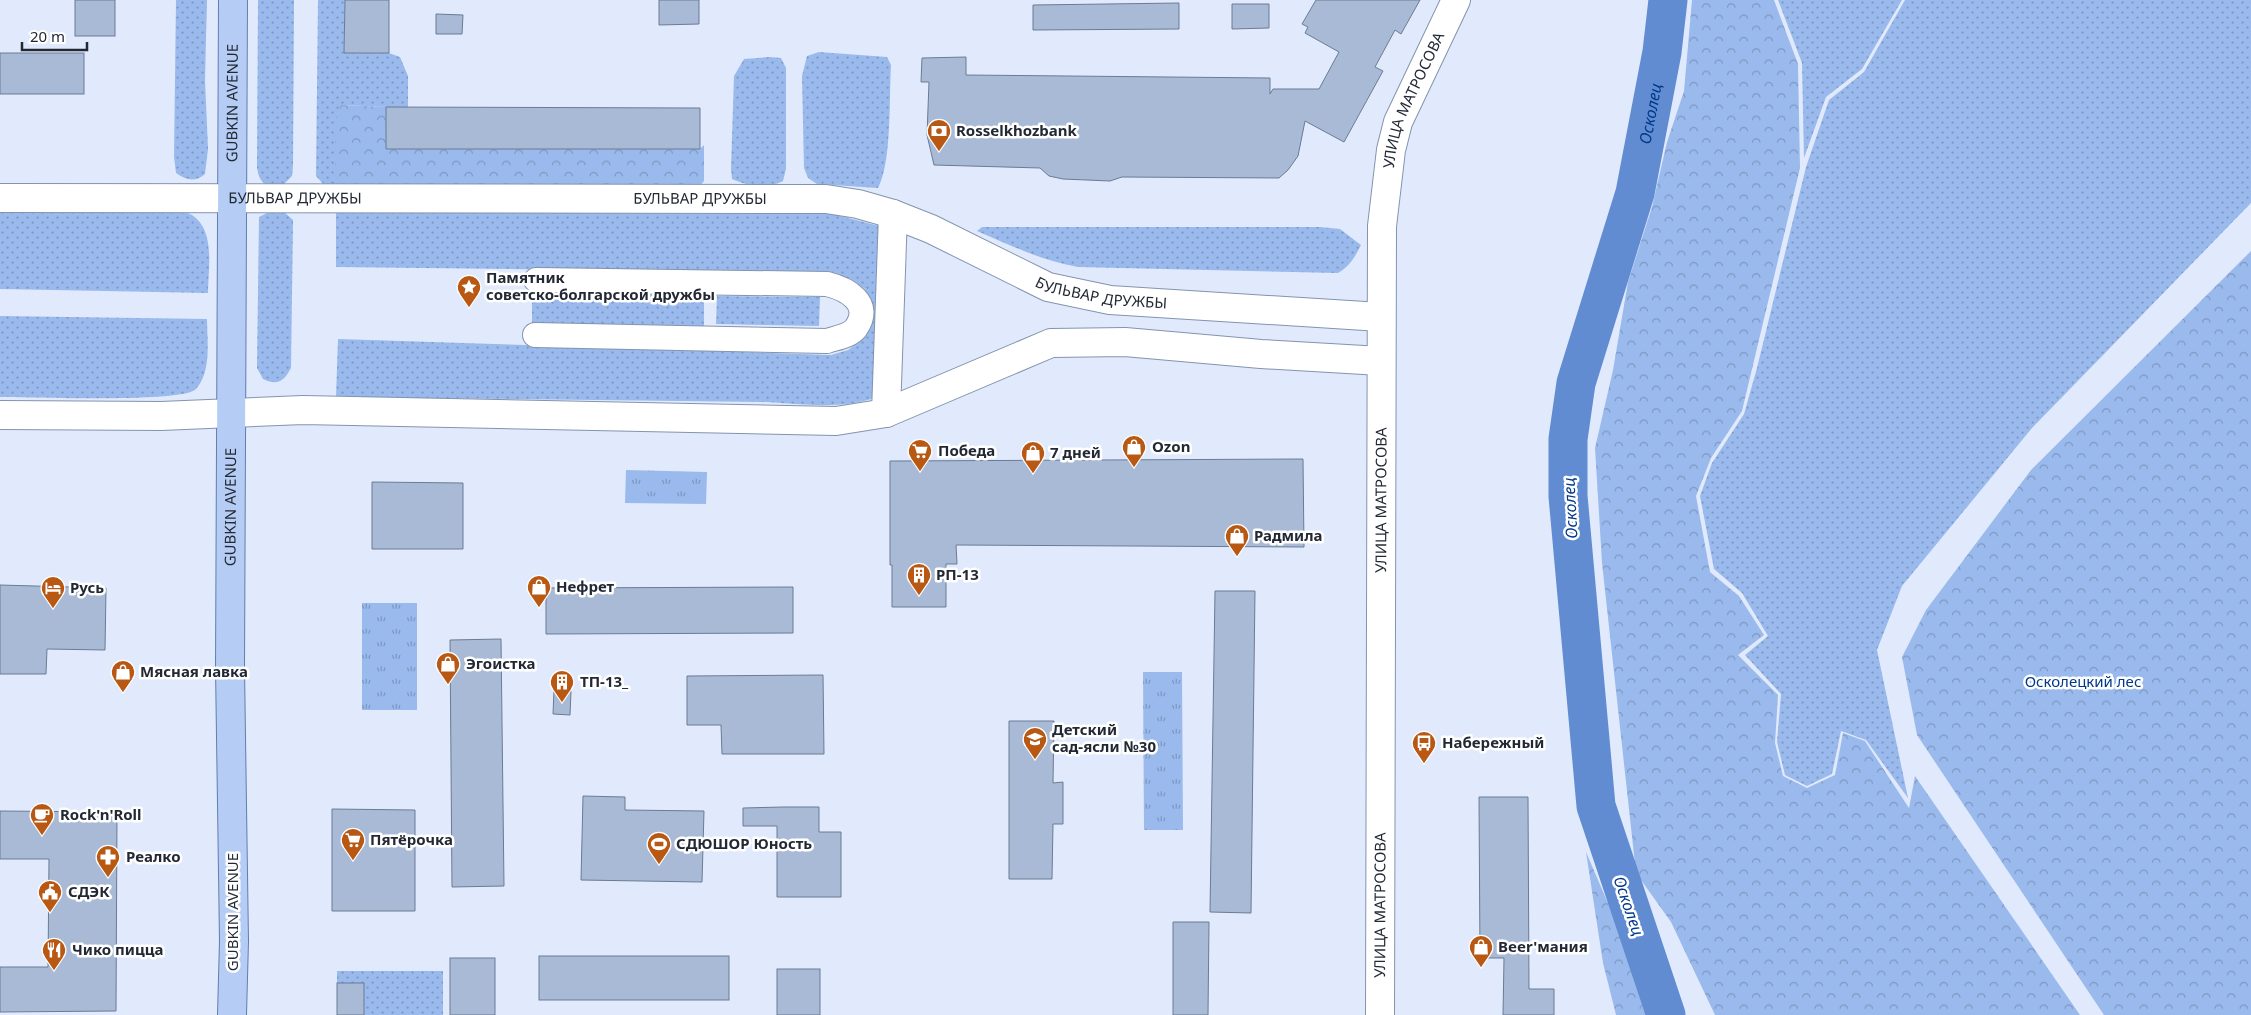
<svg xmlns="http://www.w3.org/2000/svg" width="2251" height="1015" font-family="'Noto Sans',sans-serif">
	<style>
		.grass { fill: url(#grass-dots) }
		.forest { fill: url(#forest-crowns) }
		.park { fill: url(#park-tufts) }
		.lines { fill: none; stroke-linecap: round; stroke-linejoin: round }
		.river { stroke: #618cd1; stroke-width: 39 }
		.building { fill: #a8bad5; stroke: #6b7b94 }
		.street-casing { stroke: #8394ae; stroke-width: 26 }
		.secondary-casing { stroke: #8394ae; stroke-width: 30 }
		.primary-casing { stroke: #617eae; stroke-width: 30 }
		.street { stroke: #fff; stroke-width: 24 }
		.secondary { stroke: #fff; stroke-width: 28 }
		.primary { stroke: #b5cdf5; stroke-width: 28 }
		.labels { text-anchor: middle; stroke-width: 5; stroke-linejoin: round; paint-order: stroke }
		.street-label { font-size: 15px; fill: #232934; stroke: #fff }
		.poi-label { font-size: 15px; font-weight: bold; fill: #232934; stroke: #fff; text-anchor: start }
		.park-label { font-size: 15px; fill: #013889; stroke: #fff }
		.water-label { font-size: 16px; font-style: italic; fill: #013889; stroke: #fff }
	</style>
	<defs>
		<pattern id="grass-dots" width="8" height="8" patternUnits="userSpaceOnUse" patternTransform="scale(1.25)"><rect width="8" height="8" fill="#9abaed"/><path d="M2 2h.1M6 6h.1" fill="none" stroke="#7d97c1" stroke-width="1.8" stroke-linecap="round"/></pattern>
		<pattern id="forest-crowns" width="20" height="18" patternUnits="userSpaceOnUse" patternTransform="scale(1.25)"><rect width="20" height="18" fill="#9abaed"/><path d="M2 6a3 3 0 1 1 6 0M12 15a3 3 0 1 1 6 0" fill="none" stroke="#7d97c1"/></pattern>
		<pattern id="park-tufts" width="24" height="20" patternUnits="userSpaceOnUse" patternTransform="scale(1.25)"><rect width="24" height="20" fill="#9abaed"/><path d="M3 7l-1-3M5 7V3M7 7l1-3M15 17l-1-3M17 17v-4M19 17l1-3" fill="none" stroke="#7d97c1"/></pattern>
	</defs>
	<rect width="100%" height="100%" fill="#e0eafc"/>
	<g class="grass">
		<path d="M176,0H207L205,80L208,149L205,174C195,183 186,180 176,173L174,157Z"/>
		<path d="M258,0H294L293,166L292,176L281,187C265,187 259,183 257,167Z"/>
		<path d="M318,0H345L344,52L389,53L400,57L408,76V108L341,105L345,188L325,186L316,176Z"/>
		<path d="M1778,0H1902L1862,69L1826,97L1804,158L1802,63Z"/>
		<path d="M1905,0H2251V203L2032,428L1902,586L1877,650L1908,798L1866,740L1841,731L1832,774L1807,786L1785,775L1777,742L1781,694L1745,655L1768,636L1742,593L1714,569L1700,496L1712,463L1744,414L1757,368L1806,167L1829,100L1864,72Z"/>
		<path d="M819,52L887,57L891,65C889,97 892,162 878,188L817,184L808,178L804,168L802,76L807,56Z"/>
		<path d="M770,57L781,58L786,68V169L783,181C768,189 747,186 732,179L731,169L734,76L744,59Z"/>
		<path d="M0,208L173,210C179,211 187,212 192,215C216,231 208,269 208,293L0,289Z"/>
		<path d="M271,211H283L293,220L291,368C284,381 278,386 263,379L257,368L259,217Z"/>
		<path d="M336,212L833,214L883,227L877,397C842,410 803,404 767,402L336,397L338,339L831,355L848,350L864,338L870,313L865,289L850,279L832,273L336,267Z"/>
		<path d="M982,227H1320L1340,229L1361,245C1355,257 1350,266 1338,273L1078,267C1042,261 1010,245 977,231Z"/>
		<path d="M532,293L704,295V326L532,323Z"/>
		<path d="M717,296L820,297L819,326L716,324Z"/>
		<path d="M0,316L207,319C207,340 212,371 196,389C184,403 28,397 0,397Z"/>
		<rect x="337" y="971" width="106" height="44"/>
	</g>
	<g class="forest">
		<path d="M1692,0H1774L1798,64L1800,168L1742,411L1711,458L1696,496L1710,572L1739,596L1764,635L1738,655L1778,695L1775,743L1783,776L1807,788L1835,775L1843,733L1865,741L1909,808L1915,776L2080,1015H1715L1671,922L1636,873L1602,563L1595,448L1613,370L1628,282L1652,207L1667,142L1684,91Z"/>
		<path d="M341,105L386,107V149H700L704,145V181L700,186L345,188L335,176V124Z"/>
		<path d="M2251,251V1015H2104L1917,735L1902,657L1926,610L2031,470Z"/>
		<path d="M1586,852L1656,1015H1616L1603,963Z"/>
	</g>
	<g class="park">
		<path d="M626,470L707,472L706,504L625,503Z"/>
		<rect x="362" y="603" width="55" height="107"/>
		<path d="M1143,672H1182L1183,830H1144Z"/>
	</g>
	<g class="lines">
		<path class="river" id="s1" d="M1666,1015L1596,806L1568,496V439L1576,383L1635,193L1662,52L1668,0"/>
	</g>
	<g class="building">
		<rect x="75" y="0" width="40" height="36"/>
		<path d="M345,0H389V53H344Z"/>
		<path d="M659,0H699V24L659,25Z"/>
		<path d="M1316,0H1420L1401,34L1395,30L1375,67L1383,71L1344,142L1305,121L1298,156L1288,170L1279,178L1122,177L1110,181L1063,179L1049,176L1040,168L934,165L927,135L929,82H921L922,58L966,57V75L1270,78V94L1273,89H1319L1339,52L1305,33L1308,27L1302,24Z"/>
		<path d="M1179,3V29L1033,30V5Z"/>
		<path d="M1232,4H1269V28L1232,29Z"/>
		<path d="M436,14L463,15L462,34H436Z"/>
		<rect x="0" y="53" width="84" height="41"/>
		<path d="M386,107L700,108V149H386Z"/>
		<path d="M1303,459L1304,547L956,545L957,564H946V607H892V565H890V461Z"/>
		<path d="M372,482L463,483V549H372Z"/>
		<path d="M0,585L106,588L105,650L47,649L46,674H0Z"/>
		<path d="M793,587V633L546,634V588Z"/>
		<path d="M1215,591H1255L1251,913L1210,912Z"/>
		<path d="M501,639L504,886L452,887L450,640Z"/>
		<path d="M823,675L824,754H722L721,725H687V676Z"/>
		<path d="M554,690L571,691L570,715L553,714Z"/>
		<path d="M1009,721H1054L1053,783L1063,782V824H1053L1052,879H1009Z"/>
		<path d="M583,796L625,797V810L704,811L702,882L581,880Z"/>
		<path d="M1479,797H1528L1529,989H1554V1015H1503L1504,958H1480Z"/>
		<path d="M783,807H819V832H841V897H777V826H743V808Z"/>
		<path d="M332,809L415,810V911H332Z"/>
		<path d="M0,811L117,812L116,1011L0,1012V967H48L49,859H0Z"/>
		<path d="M1173,922H1209L1208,1015H1173Z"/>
		<rect x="539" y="956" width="190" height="44"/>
		<rect x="450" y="958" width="45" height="57"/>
		<rect x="777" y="969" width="43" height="46"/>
		<rect x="337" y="983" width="27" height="32"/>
	</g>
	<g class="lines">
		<g class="street-casing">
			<path id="street" d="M535,335L827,341C836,338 850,336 856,328C873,303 847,289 827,284L536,280"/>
		</g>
		<g class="secondary-casing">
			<g id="secondary">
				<path id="s2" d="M0,198L826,199L858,204L893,214L931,229L1048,287L1110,300L1381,317"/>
				<path d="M886,413L893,214"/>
				<path d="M0,415L161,416L303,410L836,421L886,413L1051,343L1125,342L1261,354L1381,361"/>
				<path id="s3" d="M1380,1015L1382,226L1391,150L1398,122L1456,0"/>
			</g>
		</g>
		<g class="primary-casing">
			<g id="primary">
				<path id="s4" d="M232,1015L234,941L230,668L233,0"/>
			</g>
		</g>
		<use href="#street" class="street"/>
		<use href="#secondary" class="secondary"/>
		<use href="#primary" class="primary"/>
	</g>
	<defs>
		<g id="bank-pin" transform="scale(1.25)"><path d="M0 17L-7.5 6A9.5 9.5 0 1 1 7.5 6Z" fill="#b85813" stroke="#fff"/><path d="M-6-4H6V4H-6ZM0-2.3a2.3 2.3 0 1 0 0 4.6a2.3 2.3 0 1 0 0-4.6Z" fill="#fff"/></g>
		<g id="sight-pin" transform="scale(1.25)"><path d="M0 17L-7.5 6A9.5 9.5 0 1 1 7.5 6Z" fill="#b85813" stroke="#fff"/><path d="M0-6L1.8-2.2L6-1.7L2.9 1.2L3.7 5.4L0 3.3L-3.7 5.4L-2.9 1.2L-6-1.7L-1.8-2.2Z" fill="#fff"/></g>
		<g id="shop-pin" transform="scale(1.25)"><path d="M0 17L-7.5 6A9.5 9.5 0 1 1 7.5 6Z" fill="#b85813" stroke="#fff"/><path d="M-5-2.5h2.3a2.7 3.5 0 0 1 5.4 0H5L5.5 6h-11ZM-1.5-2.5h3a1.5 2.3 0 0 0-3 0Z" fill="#fff"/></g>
		<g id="supermarket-pin" transform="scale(1.25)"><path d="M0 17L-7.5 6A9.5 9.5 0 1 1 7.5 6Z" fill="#b85813" stroke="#fff"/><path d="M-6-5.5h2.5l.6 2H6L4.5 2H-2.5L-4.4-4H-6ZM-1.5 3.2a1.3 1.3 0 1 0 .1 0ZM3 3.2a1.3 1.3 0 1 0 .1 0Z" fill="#fff"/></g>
		<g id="building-pin" transform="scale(1.25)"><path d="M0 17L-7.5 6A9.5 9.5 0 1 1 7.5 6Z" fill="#b85813" stroke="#fff"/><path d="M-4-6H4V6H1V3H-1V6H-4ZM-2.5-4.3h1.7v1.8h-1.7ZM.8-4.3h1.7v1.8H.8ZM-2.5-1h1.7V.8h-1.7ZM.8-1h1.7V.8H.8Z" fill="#fff"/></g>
		<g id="hotel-pin" transform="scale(1.25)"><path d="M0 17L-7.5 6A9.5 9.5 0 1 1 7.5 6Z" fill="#b85813" stroke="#fff"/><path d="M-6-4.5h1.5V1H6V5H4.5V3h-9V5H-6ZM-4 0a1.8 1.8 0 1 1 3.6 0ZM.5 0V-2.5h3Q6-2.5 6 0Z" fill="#fff"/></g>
		<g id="school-pin" transform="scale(1.25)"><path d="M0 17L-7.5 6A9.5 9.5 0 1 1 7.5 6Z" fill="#b85813" stroke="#fff"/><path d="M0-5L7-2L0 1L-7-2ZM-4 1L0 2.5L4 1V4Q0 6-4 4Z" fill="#fff"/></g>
		<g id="bus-pin" transform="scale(1.25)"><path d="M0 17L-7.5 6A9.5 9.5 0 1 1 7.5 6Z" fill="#b85813" stroke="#fff"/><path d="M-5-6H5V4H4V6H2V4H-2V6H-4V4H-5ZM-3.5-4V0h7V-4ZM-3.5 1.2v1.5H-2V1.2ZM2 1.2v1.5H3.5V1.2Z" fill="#fff"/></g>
		<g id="cafe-pin" transform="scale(1.25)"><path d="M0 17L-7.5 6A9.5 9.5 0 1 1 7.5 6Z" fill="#b85813" stroke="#fff"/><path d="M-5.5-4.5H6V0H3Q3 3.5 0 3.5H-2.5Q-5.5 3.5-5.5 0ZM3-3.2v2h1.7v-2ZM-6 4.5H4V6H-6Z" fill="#fff"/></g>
		<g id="stadium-pin" transform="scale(1.25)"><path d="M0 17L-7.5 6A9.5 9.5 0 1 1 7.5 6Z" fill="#b85813" stroke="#fff"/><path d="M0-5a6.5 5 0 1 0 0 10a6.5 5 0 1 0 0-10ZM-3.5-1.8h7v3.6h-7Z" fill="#fff"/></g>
		<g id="pharmacy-pin" transform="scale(1.25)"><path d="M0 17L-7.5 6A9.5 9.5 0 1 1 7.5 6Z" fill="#b85813" stroke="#fff"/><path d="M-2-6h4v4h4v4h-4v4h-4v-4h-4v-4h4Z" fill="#fff"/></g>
		<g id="civic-pin" transform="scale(1.25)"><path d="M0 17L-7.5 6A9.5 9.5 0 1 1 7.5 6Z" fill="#b85813" stroke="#fff"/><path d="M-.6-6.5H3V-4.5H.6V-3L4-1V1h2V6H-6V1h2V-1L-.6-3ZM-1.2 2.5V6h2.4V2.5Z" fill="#fff"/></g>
		<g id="restaurant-pin" transform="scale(1.25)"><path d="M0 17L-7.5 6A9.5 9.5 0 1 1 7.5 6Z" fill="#b85813" stroke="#fff"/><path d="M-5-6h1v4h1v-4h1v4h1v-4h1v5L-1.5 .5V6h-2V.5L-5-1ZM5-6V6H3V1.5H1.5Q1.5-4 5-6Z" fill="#fff"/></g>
	</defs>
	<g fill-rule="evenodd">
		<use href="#bank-pin" x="939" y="131"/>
		<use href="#sight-pin" x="469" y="287"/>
		<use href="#shop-pin" x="1134" y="447"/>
		<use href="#supermarket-pin" x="920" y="451"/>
		<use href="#shop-pin" x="1033" y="453"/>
		<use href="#shop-pin" x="1237" y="536"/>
		<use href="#building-pin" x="919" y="575"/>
		<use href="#shop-pin" x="539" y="587"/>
		<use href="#hotel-pin" x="53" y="588"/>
		<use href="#shop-pin" x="448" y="664"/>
		<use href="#shop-pin" x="123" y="672"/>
		<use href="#building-pin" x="562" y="682"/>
		<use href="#school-pin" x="1035" y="739"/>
		<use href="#bus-pin" x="1424" y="743"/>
		<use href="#cafe-pin" x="42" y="815"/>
		<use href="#supermarket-pin" x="353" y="840"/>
		<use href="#stadium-pin" x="659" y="844"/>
		<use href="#pharmacy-pin" x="108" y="857"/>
		<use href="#civic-pin" x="50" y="892"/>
		<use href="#shop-pin" x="1481" y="947"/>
		<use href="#restaurant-pin" x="54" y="950"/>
	</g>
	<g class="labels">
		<g class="street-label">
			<text dy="5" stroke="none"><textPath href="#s3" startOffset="920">УЛИЦА МАТРОСОВА</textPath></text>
			<text dy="5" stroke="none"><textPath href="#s4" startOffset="912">GUBKIN AVENUE</textPath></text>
			<text dy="5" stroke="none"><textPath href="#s2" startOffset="295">БУЛЬВАР ДРУЖБЫ</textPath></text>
			<text dy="5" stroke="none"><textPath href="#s2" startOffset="700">БУЛЬВАР ДРУЖБЫ</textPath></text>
			<text dy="5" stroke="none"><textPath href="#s2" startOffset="1120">БУЛЬВАР ДРУЖБЫ</textPath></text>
			<text dy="5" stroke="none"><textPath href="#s3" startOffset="515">УЛИЦА МАТРОСОВА</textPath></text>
			<text dy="5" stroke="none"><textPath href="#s4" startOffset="508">GUBKIN AVENUE</textPath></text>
			<text dy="5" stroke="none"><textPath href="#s3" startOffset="110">УЛИЦА МАТРОСОВА</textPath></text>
			<text transform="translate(233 912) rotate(-90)" y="5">GUBKIN AVENUE</text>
		</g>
		<g class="poi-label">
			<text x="956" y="136">Rosselkhozbank</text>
			<text x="486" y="283">Памятник<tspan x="486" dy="17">советско-болгарской дружбы</tspan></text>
			<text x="1152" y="452">Ozon</text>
			<text x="938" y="456">Победа</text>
			<text x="1050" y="458">7 дней</text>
			<text x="1254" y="541">Радмила</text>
			<text x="936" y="580">РП-13</text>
			<text x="556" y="592">Нефрет</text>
			<text x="70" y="593">Русь</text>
			<text x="466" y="669">Эгоистка</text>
			<text x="140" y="677">Мясная лавка</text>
			<text x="580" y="687">ТП-13_</text>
			<text x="1052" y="735">Детский<tspan x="1052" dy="17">сад-ясли №30</tspan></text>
			<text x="1442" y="748">Набережный</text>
			<text x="60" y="820">Rock'n'Roll</text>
			<text x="370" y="845">Пятёрочка</text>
			<text x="676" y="849">СДЮШОР Юность</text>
			<text x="126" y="862">Реалко</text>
			<text x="68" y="897">СДЭК</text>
			<text x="1498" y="952">Beer'мания</text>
			<text x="72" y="955">Чико пицца</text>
		</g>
		<g class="park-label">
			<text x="2083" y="687">Осколецкий лес</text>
		</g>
		<g class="water-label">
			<text dy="6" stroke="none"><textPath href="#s1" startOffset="925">Осколец</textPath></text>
			<text transform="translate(1570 508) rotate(-93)" y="6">Осколец</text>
			<text transform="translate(1629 906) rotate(71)" y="6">Осколец</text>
		</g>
	</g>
	<path d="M22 42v8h65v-8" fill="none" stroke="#232934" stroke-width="2.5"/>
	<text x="30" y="42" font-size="15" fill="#232934" stroke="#ffffff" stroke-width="4" paint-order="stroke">20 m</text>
</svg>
